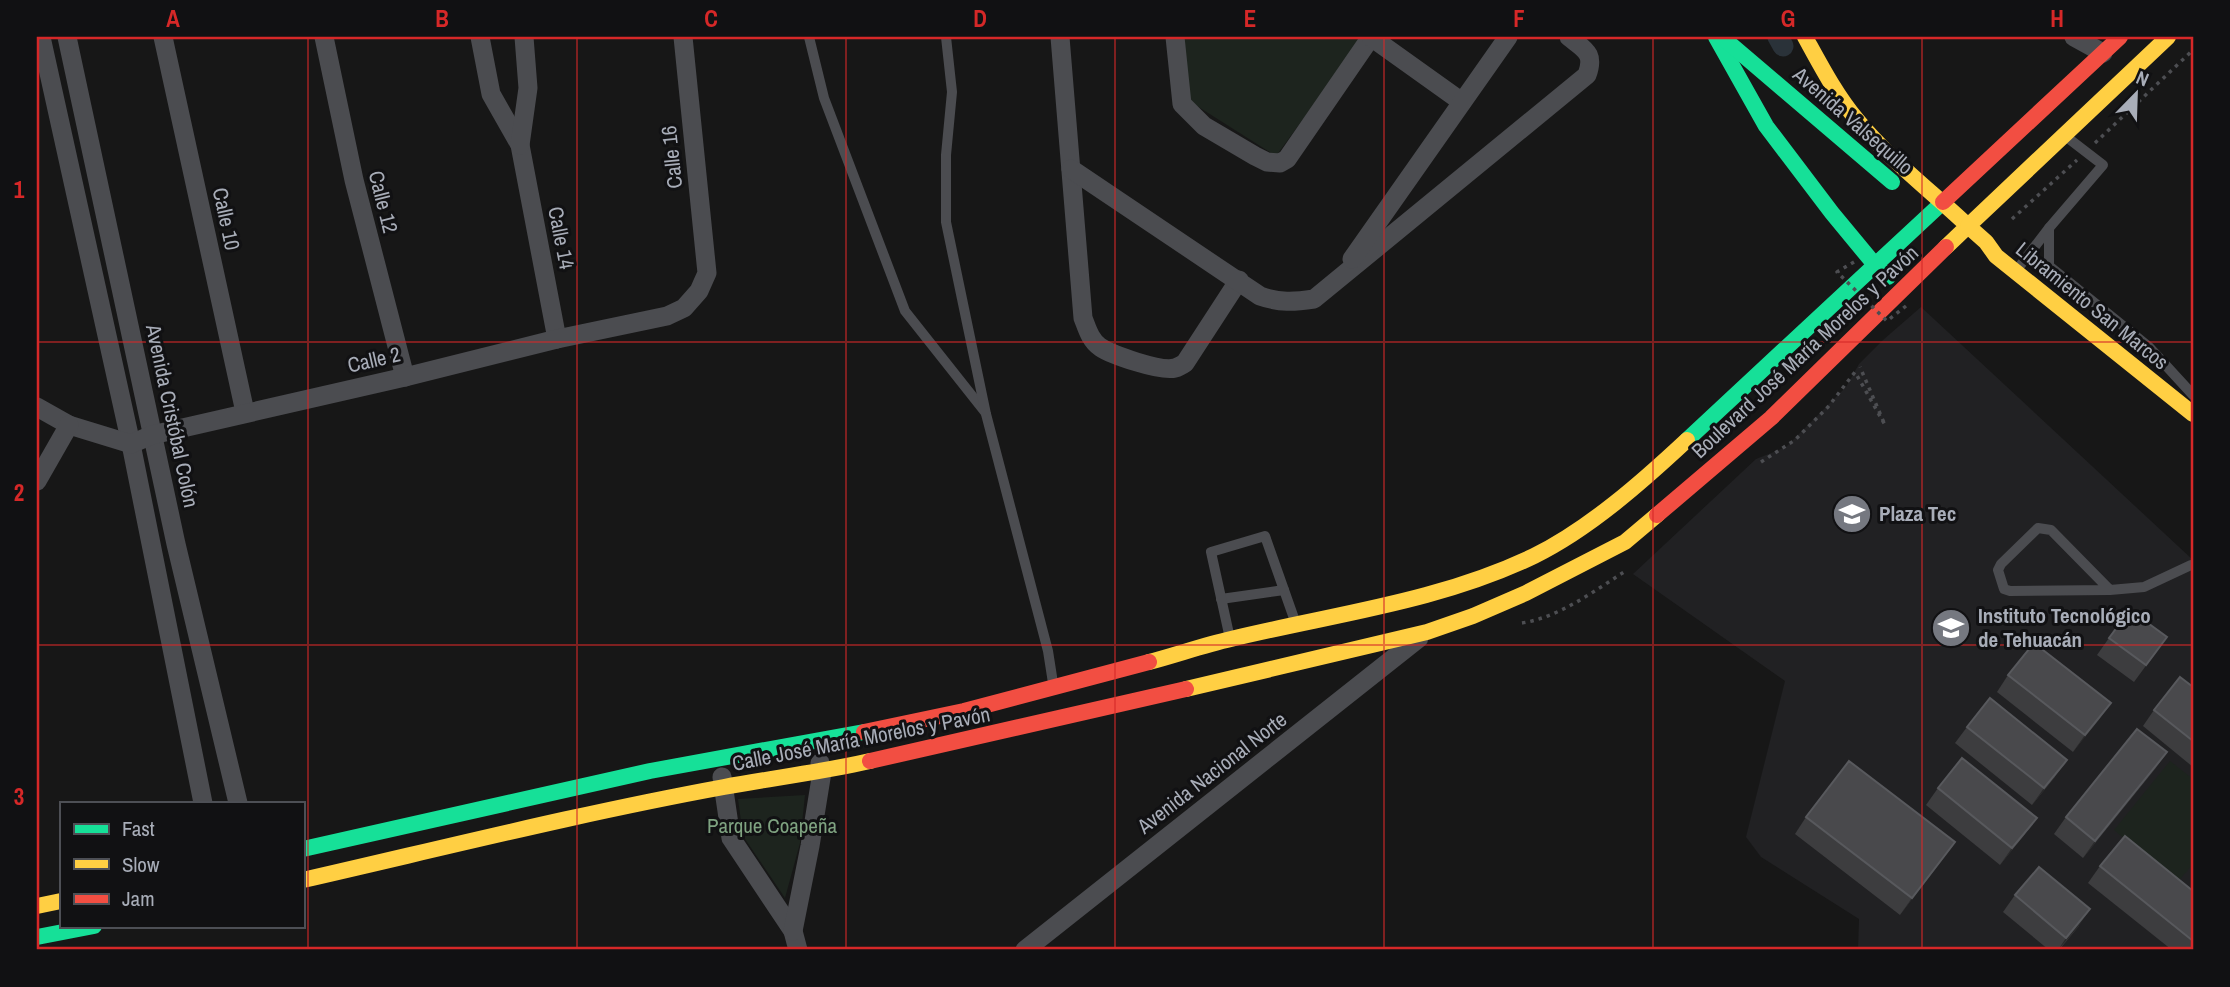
<svg xmlns="http://www.w3.org/2000/svg" width="2230" height="987" font-family="'Archivo Narrow',sans-serif">
	<style>
		.built { fill: #212123 }
		.green { fill: #1d241e }
		.lines { fill: none; stroke-linecap: round; stroke-linejoin: round }
		.canal { stroke: #2a3239; stroke-width: 21 }
		.path { stroke: #4d4e52; stroke-width: 3.5; stroke-dasharray: 3.5 5; stroke-linecap: butt }
		.lane { stroke: #4b4c50; stroke-width: 10 }
		.street { stroke: #4b4c50; stroke-width: 19 }
		.fast { stroke: #16e098; stroke-width: 16 }
		.slow { stroke: #ffcf43; stroke-width: 16 }
		.jam { stroke: #f24e42; stroke-width: 16 }
		.path-bridge { stroke: #4d4e52; stroke-width: 3.5; stroke-dasharray: 3.5 5; stroke-linecap: butt }
		.wall { fill: #3d3d3f }
		.shaded-wall { fill: #29292a }
		.building { fill: #49494c; stroke: #58595d; stroke-width: 2 }
		.grid { fill: none; stroke: #d62828; stroke-width: 2; stroke-opacity: 0.55 }
		.labels { text-anchor: middle; stroke-width: 6; stroke-linejoin: round; paint-order: stroke }
		.street-label { font-size: 21px; fill: #a8adb8; stroke: #111113 }
		.poi-label { font-size: 21px; font-weight: bold; fill: #a8adb8; stroke: #111113; text-anchor: start }
		.park-label { font-size: 21px; fill: #7fa381; stroke: #111113 }
		.neatline { fill: none; stroke: #d62828; stroke-width: 2.5 }
		.grid-label { font-size: 23px; text-anchor: middle; font-weight: bold; fill: #d62828 }
	</style>
	<rect width="100%" height="100%" fill="#171717"/>
	<path class="built" d="M1921,307L2193,560V950H1858L1859,919L1761,857L1746,837L1785,681L1633,574L1756,459L1786,447L1846,387L1859,364L1883,340Z"/>
	<g class="green">
		<path d="M1182,37H1359L1362,39L1276,156L1186,99Z"/>
		<path d="M2170,761L2193,779V864L2177,883L2114,830Z"/>
		<path d="M805,795L800,843L785,898L743,836L738,799Z"/>
	</g>
	<g class="lines">
		<path class="canal" d="M1778,37L1783,46"/>
		<g class="path">
			<path d="M2095,143L2193,50"/>
			<path d="M2012,219L2077,160"/>
			<path d="M1761,462L1795,440L1828,407L1855,372L1885,425L1860,367"/>
			<path d="M1522,623C1559,617 1593,592 1624,572"/>
		</g>
		<g class="lane">
			<path d="M809,37L824,98L905,311L985,412"/>
			<path d="M946,37L952,92L946,155V222L986,414L1048,651L1053,683"/>
			<path d="M2049,228L2103,165L2064,135"/>
			<path d="M2016,271L2049,228V266L2149,347L2193,395"/>
			<path d="M2110,590L2051,530L2038,528L2001,564L1998,570L2004,589L2010,591L2110,590L2144,587L2191,565"/>
			<path d="M1221,599L1284,590"/>
			<path d="M1229,634L1211,552L1265,536L1296,624"/>
		</g>
		<g class="street">
			<path d="M41,37L131,444L203,803"/>
			<path d="M67,37L176,544L238,803"/>
			<path d="M163,37L245,412"/>
			<path d="M324,37L354,180L405,377"/>
			<path d="M480,37L491,94L520,145L557,339"/>
			<path d="M1060,37L1083,318C1087,328 1090,340 1100,347C1112,355 1161,372 1175,368C1179,367 1182,365 1185,363L1239,280"/>
			<path d="M1175,37L1182,104L1204,126L1255,156L1267,162L1280,163L1287,159L1371,37"/>
			<path d="M1371,37L1462,102"/>
			<path d="M2074,37L2103,53"/>
			<path d="M520,145L528,88L524,37"/>
			<path d="M1071,169L1260,296C1280,303 1294,302 1314,299L1587,75C1595,53 1585,50 1569,37"/>
			<path d="M1352,259L1508,37"/>
			<path d="M37,407L69,425L131,444L152,435L405,377L557,339L667,316L684,308L699,291L707,273L683,37"/>
			<path d="M37,481L69,425"/>
			<path d="M722,777L731,838L793,931L798,950"/>
			<path d="M793,931L810,846L822,772L820,763"/>
			<path d="M1025,950L1419,638"/>
		</g>
		<g class="fast">
			<path d="M1716,37L1766,126L1832,213L1875,265L1888,277"/>
			<path d="M1722,37L1892,182"/>
			<path d="M1687,440L1943,202"/>
			<path d="M303,849L650,771L864,732"/>
			<path d="M37,937L94,926"/>
		</g>
		<g class="slow">
			<path d="M1805,37C1821,66 1836,95 1857,120C1890,160 1931,191 1968,226L1946,247"/>
			<path d="M2168,37L1968,226L1986,242L1996,256L2193,414"/>
			<path d="M1149,662C1176,655 1204,645 1231,639C1334,614 1438,602 1534,556C1589,529 1643,481 1687,440"/>
			<path d="M1186,689L1427,632L1473,616L1526,593L1625,542L1657,515"/>
			<path d="M303,880C443,848 582,813 724,787C773,778 822,772 870,761"/>
			<path d="M37,906L61,901"/>
		</g>
		<g class="jam">
			<path d="M1943,202L2120,37"/>
			<path d="M1657,515L1771,418L1946,247"/>
			<path d="M864,732L964,711L1149,662"/>
			<path d="M870,761L1186,689"/>
		</g>
		<path class="path-bridge" d="M1854,262L1837,272L1887,321L1906,306"/>
	</g>
	<g class="wall">
		<path d="M2167,637L2134,682L2097,655L2109,638Z"/>
		<path d="M2008,675L2111,703L2073,752L1997,692Z"/>
		<path d="M2193,687V767L2143,726L2154,710Z"/>
		<path d="M1967,727L2055,777L2032,805L1955,743Z"/>
		<path d="M2167,752L2155,769L2083,858L2054,834L2066,817Z"/>
		<path d="M1938,788L2025,834L2000,865L1926,805Z"/>
		<path d="M1806,817L1955,842L1900,915L1795,834Z"/>
		<path d="M2100,866L2193,891V950H2172L2088,883Z"/>
		<path d="M2015,895L2079,926L2059,950H2049L2003,912Z"/>
	</g>
	<g class="shaded-wall">
		<path d="M2111,703L2099,720L2073,752L2085,735Z"/>
		<path d="M2167,752L2155,769L2083,858L2095,841Z"/>
		<path d="M2067,760L2055,777L2032,805L2044,788Z"/>
		<path d="M2037,818L2025,834L2000,865L2012,848Z"/>
		<path d="M1955,842L1943,859L1900,915L1912,898Z"/>
		<path d="M2090,909L2079,926L2058,950L2066,938Z"/>
	</g>
	<g class="building">
		<path d="M2130,610L2167,637L2146,665L2109,638Z"/>
		<path d="M2034,643L2111,703L2085,735L2008,675Z"/>
		<path d="M2180,677L2193,687V741L2154,710Z"/>
		<path d="M1990,698L2067,760L2044,788L1967,727Z"/>
		<path d="M2137,729L2167,752L2095,841L2066,817Z"/>
		<path d="M1962,758L2037,818L2012,848L1938,788Z"/>
		<path d="M1849,761L1955,842L1912,898L1806,817Z"/>
		<path d="M2125,836L2193,891V941L2100,866Z"/>
		<path d="M2039,867L2090,909L2066,938L2015,895Z"/>
	</g>
	<path class="grid" d="M308,37V950M577,37V950M846,37V950M1115,37V950M1384,37V950M1653,37V950M1922,37V950M37,342H2193M37,645H2193"/>
	<defs>
		<g id="school-disc" transform="scale(2.0125)"><circle r="9.5" fill="#757880" stroke="#111113"/><path d="M0-5L7-2L0 1L-7-2ZM-4 1L0 2.5L4 1V4Q0 6-4 4Z" fill="#fff"/></g>
		<g id="university-disc" transform="scale(2.0125)"><circle r="9.5" fill="#757880" stroke="#111113"/><path d="M0-5L7-2L0 1L-7-2ZM-4 1L0 2.5L4 1V4Q0 6-4 4Z" fill="#fff"/></g>
	</defs>
	<g fill-rule="evenodd">
		<use href="#school-disc" x="1852" y="514"/>
		<use href="#university-disc" x="1951" y="628"/>
	</g>
	<g class="labels">
		<g class="street-label">
			<text transform="translate(1853 121) rotate(41)" y="7">Avenida Valsequillo</text>
			<text transform="translate(672 157) rotate(-96)" y="7">Calle 16</text>
			<text transform="translate(383 202) rotate(76)" y="7">Calle 12</text>
			<text transform="translate(226 219) rotate(78)" y="7">Calle 10</text>
			<text transform="translate(561 238) rotate(79)" y="7">Calle 14</text>
			<text transform="translate(2092 306) rotate(39)" y="7">Libramiento San Marcos</text>
			<text transform="translate(1805 352) rotate(-43)" y="7">Boulevard José María Morelos y Pavón</text>
			<text transform="translate(374 360) rotate(-13)" y="7">Calle 2</text>
			<text transform="translate(172 416) rotate(78)" y="7">Avenida Cristóbal Colón</text>
			<text transform="translate(861 739) rotate(-11)" y="7">Calle José María Morelos y Pavón</text>
			<text transform="translate(1212 773) rotate(-38)" y="7">Avenida Nacional Norte</text>
		</g>
		<g class="poi-label">
			<text x="1879" y="521">Plaza Tec</text>
			<text x="1978" y="623">Instituto Tecnológico<tspan x="1978" dy="24">de Tehuacán</tspan></text>
		</g>
		<g class="park-label">
			<text x="772" y="833">Parque Coapeña</text>
		</g>
	</g>
	<rect width="2230" height="987" fill="none" stroke="#111113" stroke-width="77"/>
	<rect x="60" y="802" width="245" height="126" fill="#111113" stroke="#4d4f55" stroke-width="2"/>
	<rect x="74" y="824" width="35" height="10" fill="#16e098" stroke="#4d4f55" stroke-width="2"/>
	<text x="122" y="836" font-size="21" fill="#a8adb8">Fast</text>
	<rect x="74" y="859" width="35" height="10" fill="#ffcf43" stroke="#4d4f55" stroke-width="2"/>
	<text x="122" y="872" font-size="21" fill="#a8adb8">Slow</text>
	<rect x="74" y="894" width="35" height="10" fill="#f24e42" stroke="#4d4f55" stroke-width="2"/>
	<text x="122" y="906" font-size="21" fill="#a8adb8">Jam</text>
	<g transform="translate(2136 94) rotate(23)" stroke="#111113" stroke-width="5" paint-order="stroke">
	<path d="M0-5L12 26L0 18L-12 26Z" fill="#a8adb8"/>
	<text y="-10" font-size="19" font-weight="bold" text-anchor="middle" fill="#a8adb8">N</text>
	</g>
	<rect x="38" y="38" width="2154" height="910" class="neatline"/>
	<g class="grid-label">
		<text x="173" y="27">A</text>
		<text x="442" y="27">B</text>
		<text x="711" y="27">C</text>
		<text x="980" y="27">D</text>
		<text x="1250" y="27">E</text>
		<text x="1519" y="27">F</text>
		<text x="1788" y="27">G</text>
		<text x="2057" y="27">H</text>
		<text x="19" y="198">1</text>
		<text x="19" y="501">2</text>
		<text x="19" y="805">3</text>
	</g>
</svg>
